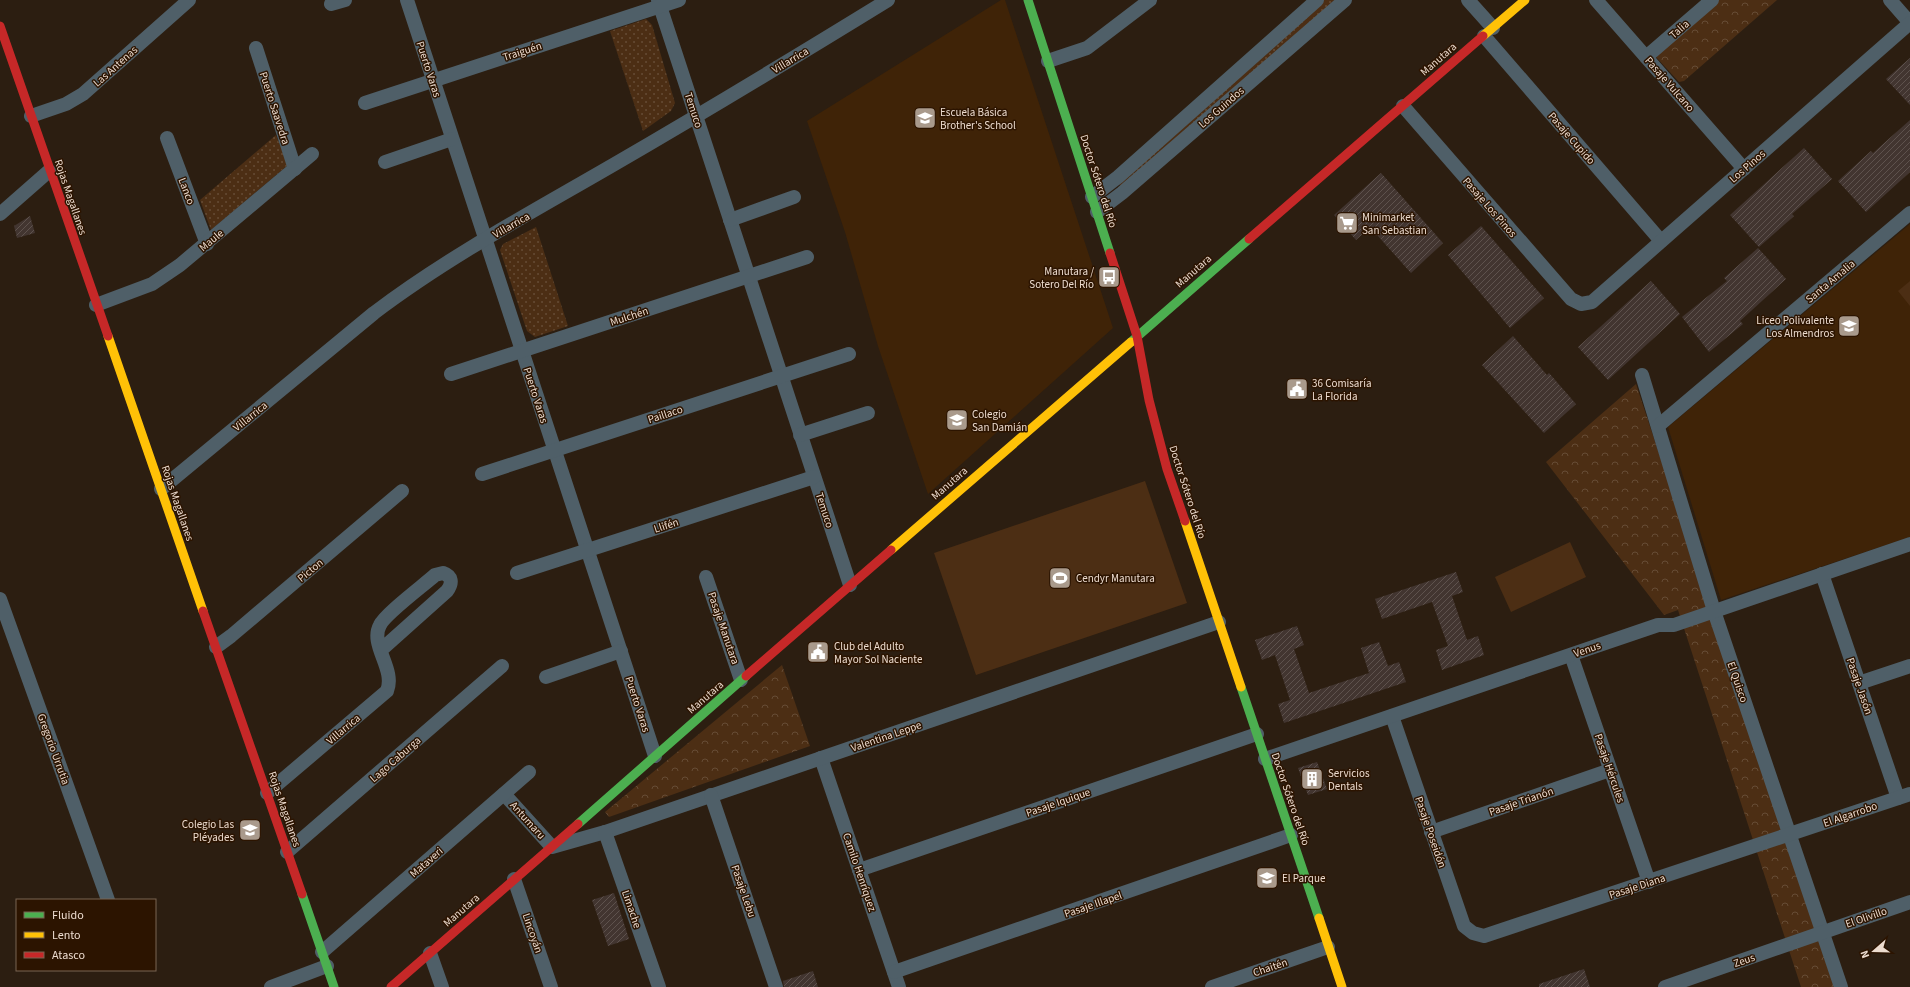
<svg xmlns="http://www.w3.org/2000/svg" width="1910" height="987" font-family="'Source Sans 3',sans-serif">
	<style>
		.built { fill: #3f2307 }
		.grass { fill: url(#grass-dots) }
		.park { fill: url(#park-crowns) }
		.pitch { fill: #4c2e14 }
		.building { fill: url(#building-hatch) }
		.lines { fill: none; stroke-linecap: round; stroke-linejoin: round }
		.street { stroke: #4f5f68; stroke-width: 14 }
		.fast { stroke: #4caf50; stroke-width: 9 }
		.slow { stroke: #ffc107; stroke-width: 9 }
		.jam { stroke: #c62828; stroke-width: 9 }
		.labels { text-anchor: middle; stroke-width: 3; stroke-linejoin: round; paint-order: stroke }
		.street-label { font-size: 11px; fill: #eddccf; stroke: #2c1400 }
		.poi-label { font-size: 11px; fill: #eddccf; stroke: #2c1400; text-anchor: start }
	</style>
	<defs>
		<pattern id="grass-dots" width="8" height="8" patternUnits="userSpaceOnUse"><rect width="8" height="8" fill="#4c2e14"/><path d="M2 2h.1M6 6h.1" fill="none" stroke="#664c35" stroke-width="1.8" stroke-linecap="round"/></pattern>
		<pattern id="park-crowns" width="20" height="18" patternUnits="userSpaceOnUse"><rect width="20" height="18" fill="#4c2e14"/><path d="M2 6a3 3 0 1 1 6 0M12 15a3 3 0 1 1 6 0" fill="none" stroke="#664c35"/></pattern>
		<pattern id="building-hatch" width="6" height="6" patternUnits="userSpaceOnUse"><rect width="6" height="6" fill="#423530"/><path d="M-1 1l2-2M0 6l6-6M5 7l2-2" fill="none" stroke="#5e524d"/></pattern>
	</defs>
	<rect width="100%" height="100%" fill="#2c1e11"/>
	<g class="built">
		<path d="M1001,0H1005L1113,328L928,494L878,346L845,232L807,121Z"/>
		<path d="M1910,224V537L1721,600L1668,427Z"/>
	</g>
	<g class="grass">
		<path d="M1320,0H1341L1121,189L1118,179Z"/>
		<path d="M646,19L652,25L675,103L671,111L643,131L610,31Z"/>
		<path d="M276,135L288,165L211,230L200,200Z"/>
		<path d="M536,227L568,326L535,337L527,331L500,250L503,244Z"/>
	</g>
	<g class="park">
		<path d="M1717,0H1777L1684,81L1679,82L1656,57L1658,52Z"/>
		<path d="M1636,384L1835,987H1801L1678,610L1664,615L1546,462Z"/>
		<path d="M782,665L810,746L609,817L605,812Z"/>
	</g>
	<g class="pitch">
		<path d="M1910,281V306L1898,291Z"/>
		<path d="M1145,481L1187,603L976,675L934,553Z"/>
		<path d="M1570,542L1586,577L1511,612L1495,577Z"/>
	</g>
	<g class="building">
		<path d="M1910,58V105L1886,79Z"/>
		<path d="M1910,120V172L1866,212L1838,181L1871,151L1873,153Z"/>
		<path d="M1804,148L1832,179L1792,214L1794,216L1759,247L1730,215Z"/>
		<path d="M1381,173L1443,243L1411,273L1377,235L1376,236L1369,228L1356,240L1334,215Z"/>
		<path d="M30,216L35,233L17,238L14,226Z"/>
		<path d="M1481,226L1544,298L1510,328L1448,255Z"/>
		<path d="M1758,248L1786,279L1740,321L1743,324L1709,352L1682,317L1727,281L1724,278Z"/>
		<path d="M1651,281L1680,314L1608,380L1578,347Z"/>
		<path d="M1513,336L1547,375L1549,373L1576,404L1544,433L1482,365Z"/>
		<path d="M1456,572L1463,592L1452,596L1467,640L1478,636L1484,655L1442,670L1436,650L1448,646L1432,602L1382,619L1375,599Z"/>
		<path d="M1297,626L1304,645L1294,649L1309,693L1369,673L1361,648L1379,642L1388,666L1399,662L1406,682L1284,723L1278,704L1290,700L1275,655L1262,660L1255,640Z"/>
		<path d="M1317,762L1327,789L1308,795L1298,768Z"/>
		<path d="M614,893L629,939L608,946L592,900Z"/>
		<path d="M1584,969L1590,987H1539V984Z"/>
		<path d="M813,971L818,987H784L783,981Z"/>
	</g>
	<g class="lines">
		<g class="street">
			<path d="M407,0L655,756"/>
			<path d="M658,0L850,585"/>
			<path d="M1468,0L1493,28"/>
			<path d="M1596,0L1744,169"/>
			<path d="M1890,0L1910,23"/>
			<path d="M331,4L345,0"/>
			<path d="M1484,36L1661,241"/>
			<path d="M256,48L295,169"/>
			<path d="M1646,57L1712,0"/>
			<path d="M1048,61L1087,48L1150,0"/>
			<path d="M365,103L679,0"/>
			<path d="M1403,106L1571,299L1581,304L1592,302L1910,23"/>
			<path d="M31,116L66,104L83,94L189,0"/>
			<path d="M167,138L207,244"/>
			<path d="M385,162L452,139"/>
			<path d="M1092,197L1118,177L1317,0"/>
			<path d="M1097,212L1122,193L1345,0"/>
			<path d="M0,214L49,171"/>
			<path d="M730,220L794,197"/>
			<path d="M96,305L152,284L180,265L312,154"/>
			<path d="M451,374L807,257"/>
			<path d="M1642,375L1714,611L1841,987"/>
			<path d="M1658,426L1910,213"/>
			<path d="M800,435L868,413"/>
			<path d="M482,474L849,354"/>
			<path d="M161,489L374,313C448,257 532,212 613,165C706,111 797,56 888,0"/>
			<path d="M517,573L814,477"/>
			<path d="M1822,574L1898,798"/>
			<path d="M706,577L741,680"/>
			<path d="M0,599L108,900"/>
			<path d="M216,647L231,636L402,491"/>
			<path d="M1571,655L1649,882"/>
			<path d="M546,677L621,651"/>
			<path d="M1859,683L1910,666"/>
			<path d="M1392,716L1464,926L1473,933L1484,936L1910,794"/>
			<path d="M821,758L899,987"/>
			<path d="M1265,759L1658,625H1674L1910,544"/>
			<path d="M267,793L387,691C396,669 369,645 380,625C385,614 424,585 435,575L443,573C452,576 453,583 447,591L381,650"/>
			<path d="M504,794L552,847L605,832L1219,622"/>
			<path d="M711,795L776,987"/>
			<path d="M605,832L659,987"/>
			<path d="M1431,832L1610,770"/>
			<path d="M287,852L502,666"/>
			<path d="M859,870L1257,734"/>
			<path d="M514,879L551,987"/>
			<path d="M322,952L529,772"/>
			<path d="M430,953L442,987"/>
			<path d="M894,972L1291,835"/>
			<path d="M271,987L327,966"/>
			<path d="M1212,987L1328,947"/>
			<path d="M1665,987L1910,902"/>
		</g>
		<g class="fast">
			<path d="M1028,0L1110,253"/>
			<path d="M1131,342L1249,239"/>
			<path d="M1241,687L1319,918"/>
			<path d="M578,824L746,676"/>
			<path d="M302,894L334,987"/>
		</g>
		<g class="slow">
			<path d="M1483,36L1525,0"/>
			<path d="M108,336L203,611"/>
			<path d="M1185,521L1241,687"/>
			<path d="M891,550L1131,342"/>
			<path d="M1319,918L1342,987"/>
		</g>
		<g class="jam">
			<path d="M0,26L108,336"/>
			<path d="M1249,239L1483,36"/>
			<path d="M1110,253L1137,336L1149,400L1167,469L1185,521"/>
			<path d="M203,611L302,894"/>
			<path d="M746,676L891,550"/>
			<path d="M391,987L578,824"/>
		</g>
	</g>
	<defs>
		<g id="school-square" transform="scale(1.15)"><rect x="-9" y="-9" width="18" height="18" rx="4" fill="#a99a8c" stroke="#2c1400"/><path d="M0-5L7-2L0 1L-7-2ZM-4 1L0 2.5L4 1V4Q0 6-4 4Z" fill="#fff"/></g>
		<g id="supermarket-square" transform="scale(1.15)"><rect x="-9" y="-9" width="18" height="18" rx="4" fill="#a99a8c" stroke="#2c1400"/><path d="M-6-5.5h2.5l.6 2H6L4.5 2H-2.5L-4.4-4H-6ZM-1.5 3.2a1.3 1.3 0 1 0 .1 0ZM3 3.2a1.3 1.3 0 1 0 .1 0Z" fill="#fff"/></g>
		<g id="bus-square" transform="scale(1.15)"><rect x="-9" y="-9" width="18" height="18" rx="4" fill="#a99a8c" stroke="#2c1400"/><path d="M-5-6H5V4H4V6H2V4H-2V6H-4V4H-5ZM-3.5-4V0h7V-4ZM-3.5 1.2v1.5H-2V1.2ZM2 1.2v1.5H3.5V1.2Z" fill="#fff"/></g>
		<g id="civic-square" transform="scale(1.15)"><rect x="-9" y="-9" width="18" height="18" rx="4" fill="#a99a8c" stroke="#2c1400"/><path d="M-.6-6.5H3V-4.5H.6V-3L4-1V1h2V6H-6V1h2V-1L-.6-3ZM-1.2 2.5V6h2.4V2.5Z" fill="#fff"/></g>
		<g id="stadium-square" transform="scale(1.15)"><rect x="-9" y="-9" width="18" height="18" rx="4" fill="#a99a8c" stroke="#2c1400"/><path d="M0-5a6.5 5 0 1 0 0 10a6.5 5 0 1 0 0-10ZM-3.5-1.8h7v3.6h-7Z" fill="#fff"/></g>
		<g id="building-square" transform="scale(1.15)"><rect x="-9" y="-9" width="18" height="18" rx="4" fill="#a99a8c" stroke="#2c1400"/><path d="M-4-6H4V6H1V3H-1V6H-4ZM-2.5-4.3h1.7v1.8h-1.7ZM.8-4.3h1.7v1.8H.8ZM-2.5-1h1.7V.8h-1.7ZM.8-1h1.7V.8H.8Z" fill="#fff"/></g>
	</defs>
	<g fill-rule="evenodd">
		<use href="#school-square" x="925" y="118"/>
		<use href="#supermarket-square" x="1347" y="223"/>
		<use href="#bus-square" x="1109" y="277"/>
		<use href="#school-square" x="1849" y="326"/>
		<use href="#civic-square" x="1297" y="389"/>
		<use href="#school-square" x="957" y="420"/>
		<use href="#stadium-square" x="1060" y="578"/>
		<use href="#civic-square" x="818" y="652"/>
		<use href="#building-square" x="1312" y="779"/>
		<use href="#school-square" x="250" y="830"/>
		<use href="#school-square" x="1267" y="878"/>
	</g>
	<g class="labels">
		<g class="street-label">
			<text transform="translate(1679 29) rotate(-41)" y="4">Talia</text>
			<text transform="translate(522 51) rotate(-18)" y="4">Traiguén</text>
			<text transform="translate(1438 59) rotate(-41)" y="4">Manutara</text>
			<text transform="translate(790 60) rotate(-31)" y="4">Villarrica</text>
			<text transform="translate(115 66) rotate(-42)" y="4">Las Antenas</text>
			<text transform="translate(429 69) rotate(72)" y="4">Puerto Varas</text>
			<text transform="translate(1670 84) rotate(49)" y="4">Pasaje Vulcano</text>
			<text transform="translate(1221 107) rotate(-41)" y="4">Los Guindos</text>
			<text transform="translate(275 108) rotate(72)" y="4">Puerto Saavedra</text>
			<text transform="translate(694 110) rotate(72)" y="4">Temuco</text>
			<text transform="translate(1572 138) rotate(49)" y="4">Pasaje Cupido</text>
			<text transform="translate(1747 166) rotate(-41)" y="4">Los Pinos</text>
			<text transform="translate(1099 181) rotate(72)" y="4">Doctor Sótero del Río</text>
			<text transform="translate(187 191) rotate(69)" y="4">Lanco</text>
			<text transform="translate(71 197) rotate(71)" y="4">Rojas Magallanes</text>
			<text transform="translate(1490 207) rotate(49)" y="4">Pasaje Los Pinos</text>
			<text transform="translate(511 225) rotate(-30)" y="4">Villarrica</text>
			<text transform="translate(211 240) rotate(-40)" y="4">Maule</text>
			<text transform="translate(1193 271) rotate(-41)" y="4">Manutara</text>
			<text transform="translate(1830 281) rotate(-40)" y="4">Santa Amalia</text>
			<text transform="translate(629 316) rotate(-18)" y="4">Mulchén</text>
			<text transform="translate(536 395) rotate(72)" y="4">Puerto Varas</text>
			<text transform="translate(665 414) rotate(-18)" y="4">Paillaco</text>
			<text transform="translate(250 416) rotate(-39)" y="4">Villarrica</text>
			<text transform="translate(949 483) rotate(-41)" y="4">Manutara</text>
			<text transform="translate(1188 492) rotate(72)" y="4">Doctor Sótero del Río</text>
			<text transform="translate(178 503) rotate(71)" y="4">Rojas Magallanes</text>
			<text transform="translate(825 510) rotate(72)" y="4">Temuco</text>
			<text transform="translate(666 525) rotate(-18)" y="4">Llifén</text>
			<text transform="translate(310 570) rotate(-40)" y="4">Picton</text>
			<text transform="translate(724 628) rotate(71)" y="4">Pasaje Manutara</text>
			<text transform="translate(1587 649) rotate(-19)" y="4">Venus</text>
			<text transform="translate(1738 682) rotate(71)" y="4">El Quisco</text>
			<text transform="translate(1860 686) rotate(71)" y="4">Pasaje Jasón</text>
			<text transform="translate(705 697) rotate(-41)" y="4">Manutara</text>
			<text transform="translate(638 704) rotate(72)" y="4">Puerto Varas</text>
			<text transform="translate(343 729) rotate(-40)" y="4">Villarrica</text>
			<text transform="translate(886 736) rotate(-19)" y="4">Valentina Leppe</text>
			<text transform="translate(54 749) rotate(70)" y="4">Gregorio Urrutia</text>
			<text transform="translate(395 759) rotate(-41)" y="4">Lago Caburga</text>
			<text transform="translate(1610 768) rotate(71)" y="4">Pasaje Hércules</text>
			<text transform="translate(1291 799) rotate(71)" y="4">Doctor Sótero del Río</text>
			<text transform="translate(1521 801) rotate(-19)" y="4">Pasaje Trianón</text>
			<text transform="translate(1058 802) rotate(-19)" y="4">Pasaje Iquique</text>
			<text transform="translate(285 809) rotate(71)" y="4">Rojas Magallanes</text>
			<text transform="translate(1850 814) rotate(-19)" y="4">El Algarrobo</text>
			<text transform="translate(528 820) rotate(48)" y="4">Antumaru</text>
			<text transform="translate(1431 832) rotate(71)" y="4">Pasaje Poseidón</text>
			<text transform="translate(426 862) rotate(-41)" y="4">Mataveri</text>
			<text transform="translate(860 872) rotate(71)" y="4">Camilo Henríquez</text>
			<text transform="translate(1637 886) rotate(-18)" y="4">Pasaje Diana</text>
			<text transform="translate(744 891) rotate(71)" y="4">Pasaje Lebu</text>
			<text transform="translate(1093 904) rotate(-19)" y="4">Pasaje Illapel</text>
			<text transform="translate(632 909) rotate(71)" y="4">Limache</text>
			<text transform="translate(461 910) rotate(-41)" y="4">Manutara</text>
			<text transform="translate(1866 917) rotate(-19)" y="4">El Olivillo</text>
			<text transform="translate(533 933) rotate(71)" y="4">Lincoyán</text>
			<text transform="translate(1744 960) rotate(-19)" y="4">Zeus</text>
			<text transform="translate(1270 967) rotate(-19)" y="4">Chaitén</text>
		</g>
		<g class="poi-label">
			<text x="940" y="116">Escuela Básica<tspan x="940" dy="13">Brother's School</tspan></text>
			<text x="1362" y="221">Minimarket<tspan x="1362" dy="13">San Sebastian</tspan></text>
			<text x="1094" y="275" text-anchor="end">Manutara /<tspan x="1094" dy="13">Sotero Del Río</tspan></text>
			<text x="1834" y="324" text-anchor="end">Liceo Polivalente<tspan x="1834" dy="13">Los Almendros</tspan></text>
			<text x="1312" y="387">36 Comisaría<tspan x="1312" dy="13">La Florida</tspan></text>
			<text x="972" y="418">Colegio<tspan x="972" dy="13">San Damián</tspan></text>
			<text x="1076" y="582">Cendyr Manutara</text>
			<text x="834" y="650">Club del Adulto<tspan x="834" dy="13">Mayor Sol Naciente</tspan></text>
			<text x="1328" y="777">Servicios<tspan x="1328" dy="13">Dentals</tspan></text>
			<text x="234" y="828" text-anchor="end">Colegio Las<tspan x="234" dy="13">Pléyades</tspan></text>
			<text x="1282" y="882">El Parque</text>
		</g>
	</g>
	<rect x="16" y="899" width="140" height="72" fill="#2c1400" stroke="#796453"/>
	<rect x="24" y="912" width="20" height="6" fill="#4caf50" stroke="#796453"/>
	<text x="52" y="919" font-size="12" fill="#eddccf">Fluido</text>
	<rect x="24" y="932" width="20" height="6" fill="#ffc107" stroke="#796453"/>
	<text x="52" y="939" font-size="12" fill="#eddccf">Lento</text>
	<rect x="24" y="952" width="20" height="6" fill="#c62828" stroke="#796453"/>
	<text x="52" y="959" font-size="12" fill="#eddccf">Atasco</text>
	<g transform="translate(1874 951) rotate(250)" stroke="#2c1400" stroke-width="3" paint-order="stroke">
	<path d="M0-3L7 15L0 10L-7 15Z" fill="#eddccf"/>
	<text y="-6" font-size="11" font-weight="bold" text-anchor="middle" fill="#eddccf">N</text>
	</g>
</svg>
